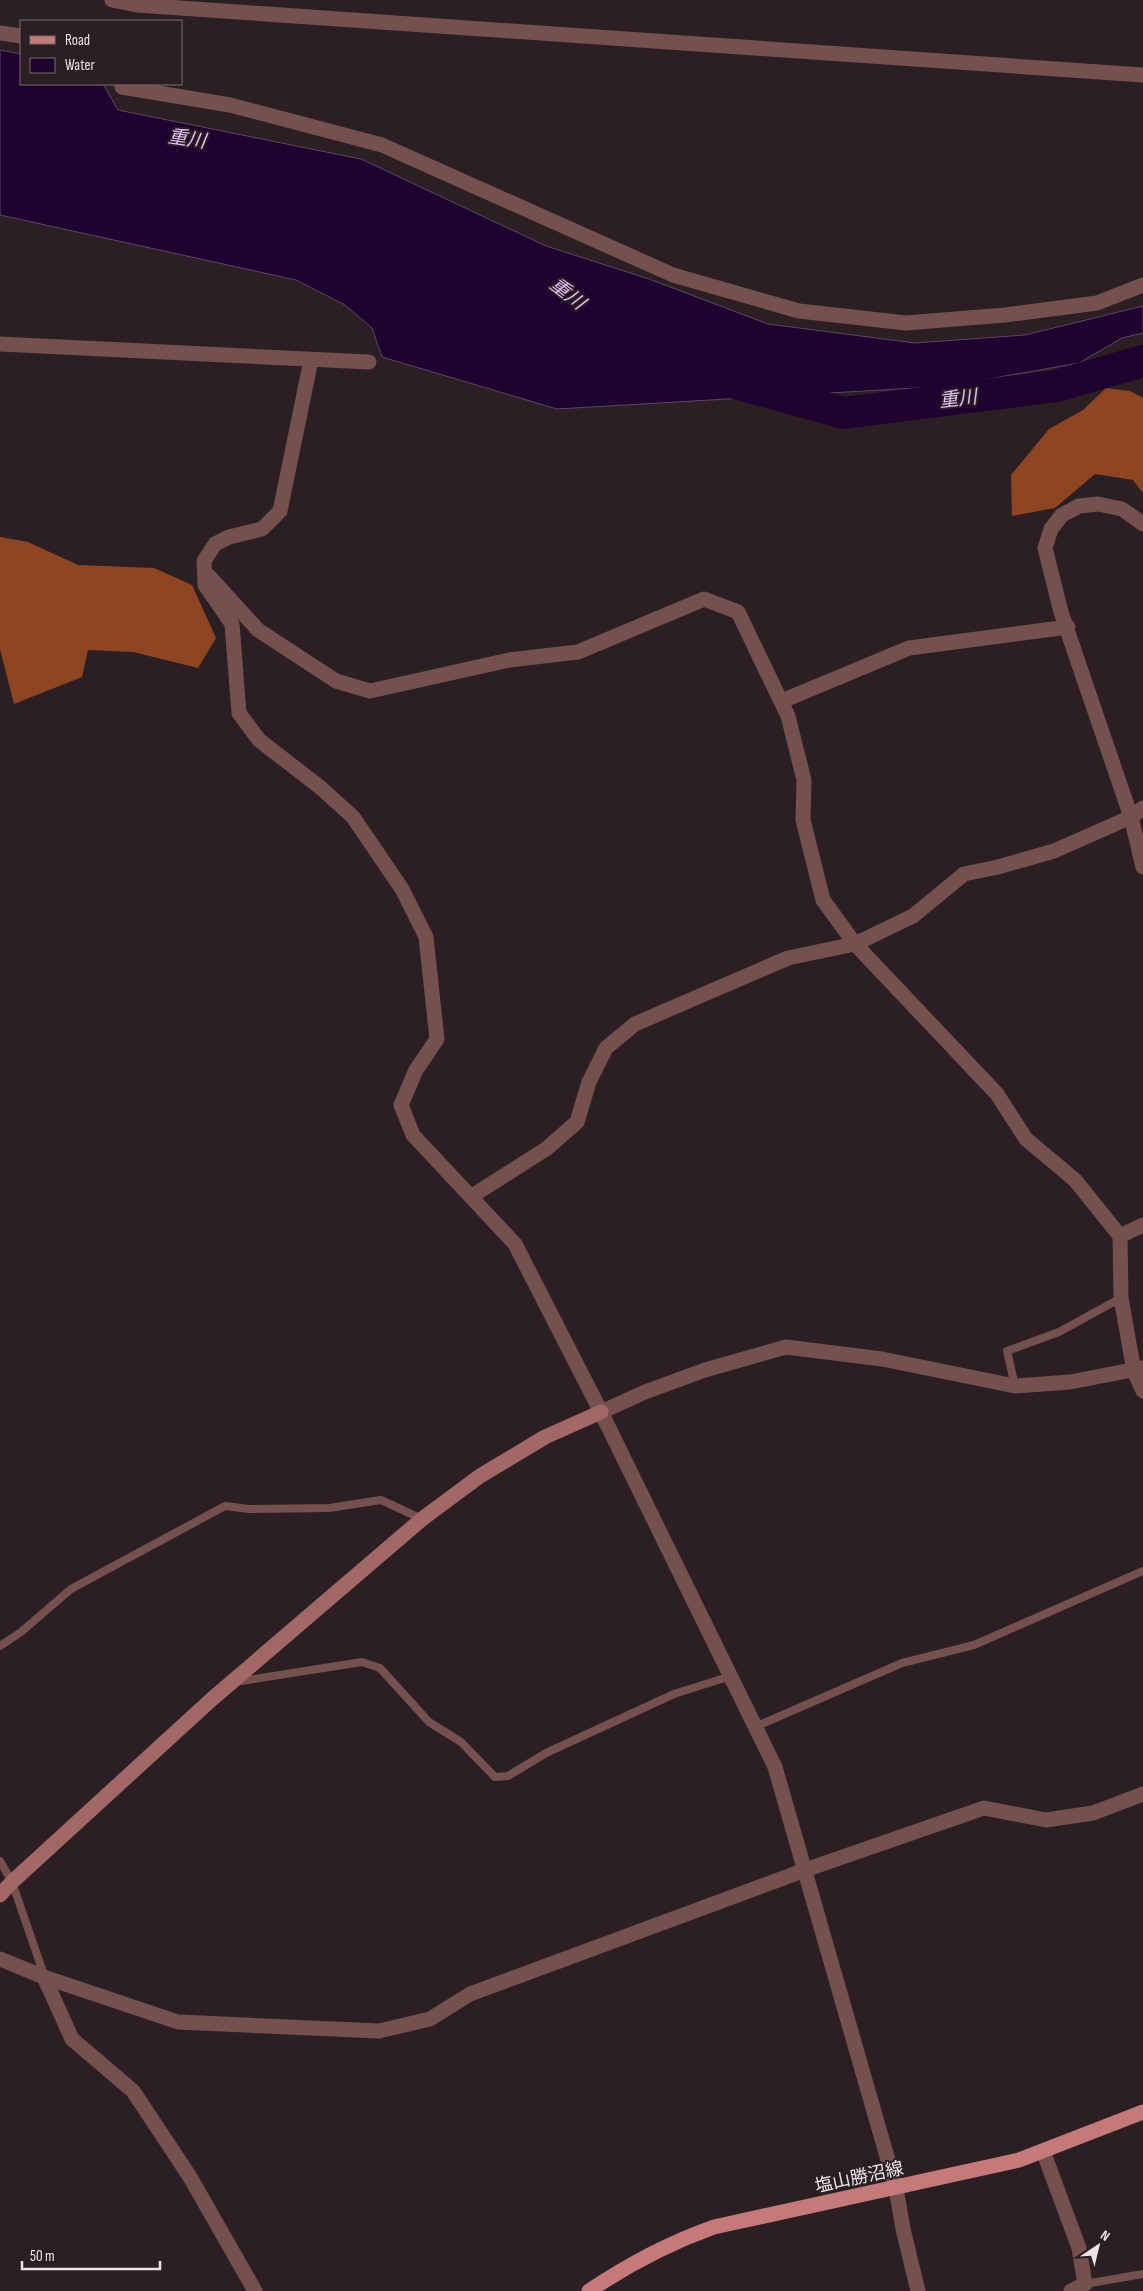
<svg xmlns="http://www.w3.org/2000/svg" width="1143" height="2291" font-family="'Sofia Sans Condensed','Noto Sans JP',sans-serif">
	<style>
		.forest { fill: #8e4622 }
		.water { fill: #1f022f; stroke: #5d4666 }
		.lines { fill: none; stroke-linecap: round; stroke-linejoin: round }
		.river { stroke: #1f022f; stroke-width: 32 }
		.lane { stroke: #74504f; stroke-width: 8 }
		.street { stroke: #74504f; stroke-width: 15 }
		.secondary { stroke: #a16866; stroke-width: 15 }
		.primary { stroke: #c47a79; stroke-width: 15 }
		.labels { text-anchor: middle; stroke-width: 4; stroke-linejoin: round; paint-order: stroke }
		.street-label { font-size: 18px; fill: #ede4e7; stroke: #2c1f23 }
		.water-label { font-size: 19px; font-style: italic; fill: #e1c1f9; stroke: #2c1f23 }
	</style>
	<rect width="100%" height="100%" fill="#2c1f23"/>
	<g class="forest">
		<path d="M1106,388L1130,391L1143,398V493L1133,480L1095,474L1055,508L1012,516L1011,475L1049,429L1083,410Z"/>
		<path d="M0,537L28,542L78,565L154,568L192,585L216,638L198,668L133,652L88,650L82,677L14,704L0,649Z"/>
	</g>
	<path class="water" d="M0,50L21,54V84H103L118,110L361,159L546,246L649,279L768,324L915,343L1025,335L1143,306V333L1122,338L1079,363L949,386L557,409L382,357L372,328L345,305L296,280L0,215Z"/>
	<g class="lines">
		<path class="river" d="M739,384L844,413L1056,386L1143,361"/>
		<g class="lane">
			<path d="M1015,1386L1007,1351L1059,1332L1121,1298"/>
			<path d="M0,1646L21,1632L71,1589L225,1506L249,1509L329,1508L381,1500L422,1519"/>
			<path d="M235,1682L362,1662L380,1668L429,1722L461,1742L495,1777L508,1776L546,1753L674,1694L731,1676"/>
			<path d="M755,1727L902,1663L974,1645L1143,1571"/>
			<path d="M0,1861L12,1882L44,1975"/>
			<path d="M1085,2284L1143,2274"/>
		</g>
		<g class="street">
			<path d="M112,0L137,5L1143,75"/>
			<path d="M0,33L21,36"/>
			<path d="M122,84V87L230,105L382,145L673,275L799,311L906,323L1005,315L1097,303L1143,285"/>
			<path d="M0,344L369,362"/>
			<path d="M311,360L280,511L262,529L229,537L215,544L204,561L205,585L232,624L239,713L259,740L321,788L353,817L402,889L426,937L437,1039L416,1070L401,1105L413,1135L515,1244L601,1412L775,1767L896,2188L903,2229L918,2291"/>
			<path d="M1143,524L1122,509L1098,504L1079,506L1062,515L1051,529L1045,548L1061,612L1131,817L1143,867"/>
			<path d="M209,576L258,630L336,681L370,691L509,660L578,652L704,599L738,612L788,716L804,780L803,820L823,900L855,944L997,1094L1026,1139L1075,1180L1120,1236L1121,1298L1134,1371L1143,1391"/>
			<path d="M782,701L909,648L1068,627"/>
			<path d="M472,1196L546,1149L577,1122L589,1082L606,1048L635,1024L788,958L855,944L913,916L964,874L998,867L1054,851L1131,817L1143,808"/>
			<path d="M1120,1236L1143,1225"/>
			<path d="M601,1412L645,1392L705,1370L786,1347L882,1359L1015,1386L1070,1382L1142,1368"/>
			<path d="M0,1959L44,1977L178,2022L379,2031L430,2019L470,1994L805,1870L984,1808L1046,1820L1093,1813L1143,1794"/>
			<path d="M44,1977L72,2039L133,2091L190,2177L255,2291"/>
			<path d="M1043,2151L1079,2248L1085,2284L1071,2291"/>
		</g>
		<path class="secondary" d="M0,1895L12,1882L212,1699L422,1519L480,1476L545,1437L601,1412"/>
		<path class="primary" d="M589,2291C629,2264 669,2243 714,2227L1019,2160L1143,2112"/>
	</g>
	<g class="labels">
		<g class="street-label">
			<text transform="translate(859 2177) rotate(-12)" y="6">塩山勝沼線</text>
		</g>
		<g class="water-label">
			<text transform="translate(187 138) rotate(8)" y="7">重川</text>
			<text transform="translate(568 293) rotate(38)" y="7">重川</text>
			<text transform="translate(958 398) rotate(-7)" y="7">重川</text>
		</g>
	</g>
	<rect x="20" y="20" width="162" height="65" fill="#2c1f23" stroke="#796e71"/>
	<rect x="30" y="36" width="25" height="8" fill="#c47a79" stroke="#796e71"/>
	<text x="65" y="45" font-size="15" fill="#ede4e7">Road</text>
	<rect x="30" y="58" width="25" height="15" fill="#1f022f" stroke="#796e71"/>
	<text x="65" y="70" font-size="15" fill="#ede4e7">Water</text>
	<g transform="translate(1098 2246) rotate(35)" stroke="#2c1f23" stroke-width="4" paint-order="stroke">
	<path d="M0-4L9 19L0 12L-9 19Z" fill="#ede4e7"/>
	<text y="-8" font-size="14" font-weight="bold" text-anchor="middle" fill="#ede4e7">N</text>
	</g>
	<path d="M22 2261v8h138v-8" fill="none" stroke="#ede4e7" stroke-width="2.5"/>
	<text x="30" y="2261" font-size="15" fill="#ede4e7" stroke="#2c1f23" stroke-width="4" paint-order="stroke">50 m</text>
</svg>
